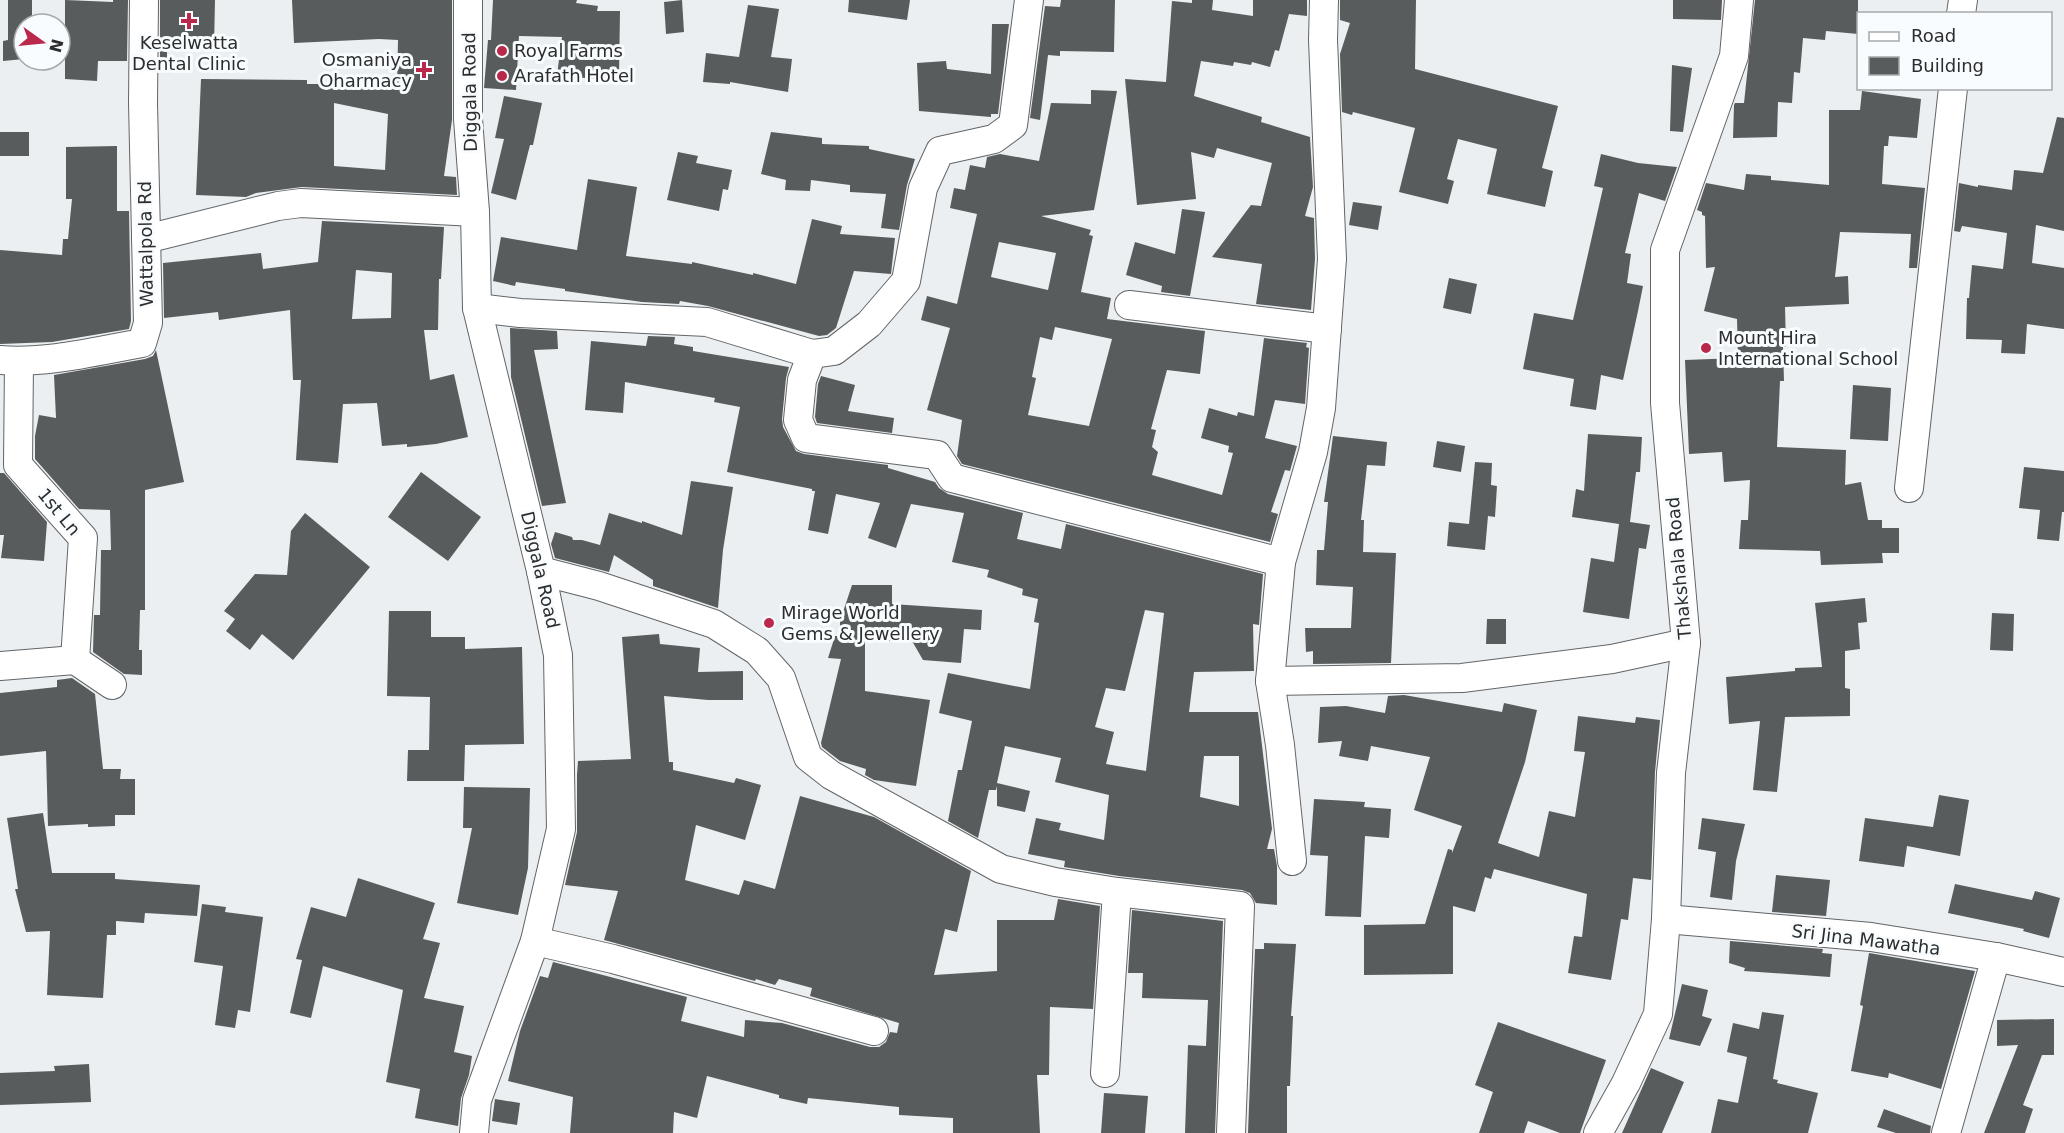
<svg xmlns="http://www.w3.org/2000/svg" width="2064" height="1133" font-family="'DejaVu Sans',sans-serif">
	<style>
		.building { fill: #595c5d; fill-rule: evenodd }
		.lines { fill: none; stroke-linecap: round; stroke-linejoin: round }
		.street-casing { stroke: #626567; stroke-width: 30 }
		.street { stroke: #fff; stroke-width: 28 }
		.poi-dot { fill: #ba294b; stroke: #f9fcfe; stroke-width: 2 }
		.labels { text-anchor: middle; stroke-width: 6; stroke-linejoin: round; paint-order: stroke }
		.poi-label { font-size: 18px; fill: #2b2d2e; stroke: #f9fcfe; text-anchor: start }
		.street-label { font-size: 18px; fill: #2b2d2e; stroke: #f9fcfe }
	</style>
	<rect width="100%" height="100%" fill="#ebeff1"/>
	<g class="building">
		<path d="M8,0H32V24H24V59L3,61V41L8,40Z"/>
		<path d="M65,0L113,2V0H128L127,61H98L97,81L65,79Z"/>
		<path d="M160,0H215L214,47L167,49V61H160Z"/>
		<path d="M292,0H452V120L444,176L456,177L457,195L302,187L256,193L246,197L196,195L201,79L307,80V84H344L345,80L397,90L398,40L379,39L294,43ZM334,103L388,114L385,170L334,166Z"/>
		<path d="M493,0H577L576,3L598,6L597,11H620L619,75L595,74L594,79L557,75L562,37L519,36L516,90L484,88L488,40H491Z"/>
		<path d="M682,0L684,32L666,34L664,2Z"/>
		<path d="M849,0H910L907,20L848,12Z"/>
		<path d="M1061,0H1115L1114,52L1060,51V56L1048,55L1040,120L1030,118L1045,6L1060,7Z"/>
		<path d="M1192,0H1213L1212,10L1253,16V0H1307V16L1289,14L1279,51L1275,50L1270,67L1252,62L1251,65L1234,62L1233,66L1201,61L1194,96L1262,117L1261,122L1310,137L1313,187L1305,216L1314,218L1315,259L1311,310L1256,304L1262,264L1212,257L1251,205L1261,206L1272,163L1217,148L1214,158L1191,152L1196,199L1137,205L1125,79L1166,82L1172,1L1192,3Z"/>
		<path d="M1340,0H1416L1415,69L1558,106L1542,168L1553,171L1545,207L1487,194L1497,149L1458,139L1447,179L1454,181L1448,204L1399,192L1415,128L1353,112L1352,115L1342,112L1340,54L1350,23L1340,20Z"/>
		<path d="M1673,0H1722L1721,20L1673,19Z"/>
		<path d="M1755,0H1858V34L1826,31L1825,40L1803,38L1800,73L1794,72L1792,103L1778,102L1777,137L1733,138L1734,105L1735,103H1744Z"/>
		<path d="M748,5L779,9L771,57L792,59L788,92L730,82V84L703,82L706,53L739,57Z"/>
		<path d="M992,24H1009L998,114H991V117L919,111L917,63L946,61L947,69L991,74Z"/>
		<path d="M1672,65L1692,68L1683,132L1670,131Z"/>
		<path d="M1091,90L1117,91L1094,210L1041,216L1091,230L1089,235L1093,236L1081,292L1111,298L1107,319L1205,331L1200,374L1167,370L1151,429L1156,430L1152,447L1158,452L1152,475L1222,495L1233,453L1228,452L1229,446L1201,438L1209,408L1237,416L1238,412L1254,416L1264,338L1307,343L1306,347L1309,348L1305,404L1275,400L1265,438L1297,446L1290,471L1285,470L1271,512L1278,514L1270,542L962,464L957,456L962,420L927,410L950,328L921,320L927,296L957,304L977,214L950,208L954,188L965,190L970,165L985,168L987,157L1000,154L1039,161L1051,103L1091,104ZM999,242L1056,253L1048,290L991,277ZM1055,327L1112,339L1089,426L1028,415L1036,378L1032,377L1040,337L1052,340Z"/>
		<path d="M1862,91L1921,99L1917,138L1889,136L1888,146H1884L1882,184L1925,188L1917,268H1909L1911,234L1840,232L1835,277L1848,276L1849,304L1785,307L1786,347H1783L1784,381H1780L1777,447L1846,450L1845,485L1861,482L1868,520H1882V528H1899V553H1882L1883,563L1821,565L1820,551L1739,549L1741,520H1748L1750,480L1724,482L1722,452L1689,454L1685,360L1738,358L1737,319L1704,311L1715,267L1706,268L1705,216L1702,215V212L1697,210L1706,183L1744,190L1746,174L1771,176V180L1829,185V110H1860Z"/>
		<path d="M504,96L542,103L533,145H530L516,200L491,193L504,139L495,138Z"/>
		<path d="M2057,117L2064,118V231L2036,225L2032,263L2064,268V329L2027,324L2025,354L2001,353L2002,340L1966,339L1967,298H1969L1972,265L2003,269L2007,233L1962,226L1960,232L1954,231L1959,183L1978,187V185L2012,190L2014,170L2043,173Z"/>
		<rect x="0" y="132" width="29" height="24"/>
		<path d="M771,132L822,138V144L869,146V149L915,159L907,185L899,230L881,228L886,194L850,192V185L811,180L810,191L785,190L786,180L761,174Z"/>
		<path d="M117,146V211H129L131,321L129,329L52,342L0,344V250L62,255L63,239H68L72,199H66V147Z"/>
		<path d="M678,152L698,156L696,163L732,170L728,190L723,189L719,211L667,200Z"/>
		<path d="M1601,154L1638,163L1677,167L1665,201L1639,193L1625,253L1631,254L1627,283L1643,286L1638,311L1623,380L1601,375L1596,410L1570,406L1574,379L1523,369L1534,313L1573,320L1603,188L1594,186Z"/>
		<path d="M588,179L637,187L626,256L692,264V262L753,275V273L796,284L812,219L842,226L840,234L895,238L891,274L854,271L836,328L827,335L819,336L708,306L680,301L679,304L642,302L565,291V289L516,282L515,286L493,281L501,237L577,250Z"/>
		<path d="M1353,202L1382,206L1378,230L1349,225Z"/>
		<path d="M1182,209L1205,212L1190,296L1161,292L1162,286L1126,275L1135,242L1175,254Z"/>
		<path d="M322,221L444,227L441,279H439L438,330H424L430,380L454,374L468,437L436,444L407,447V444L382,446L377,403L343,404L338,463L296,460L301,380H293L290,310L219,320L218,312L164,318L163,263L261,253L263,269L318,262ZM356,270L392,273L391,318L352,319Z"/>
		<path d="M1449,278L1477,284L1471,314L1443,308Z"/>
		<path d="M510,328L557,331L558,349L534,350L566,503L542,506L511,377Z"/>
		<path d="M648,336L675,337L674,344L693,347V351L789,367L786,378L782,419L783,427L796,451L804,454L888,465V468L935,482L939,488L948,494L1023,513L1017,539L1061,549L1066,524L1263,574L1259,625L1253,624L1254,671L1194,672L1189,712H1258L1272,829L1267,849H1274L1277,866V905L1256,903L1250,893L1242,890L1119,876L1064,867L1065,861L1028,854L1036,818L1061,823L1059,830L1104,840L1109,795L1055,782L1061,758L1005,746L997,783L1030,791L1025,812L997,806V786L996,790H989L978,838L948,821L958,770H962L972,721L939,713L948,673L1030,689L1039,623L1034,622L1038,599L1022,595L1023,589L987,577L989,570L952,562L964,513L911,504L896,548L868,538L880,503L836,494L828,534L808,530L815,491H812V489L727,472L740,407L714,402L715,398L625,382L623,413L585,410L591,341L646,346ZM1145,610L1164,613L1146,771L1106,764L1114,732L1095,727L1106,688L1125,691ZM1204,756H1239V806L1200,797Z"/>
		<path d="M156,350L184,482L145,490V610H140L139,650H142V675L124,674L93,652L94,615H100L101,550H111L110,510L79,509L35,459V436L39,415L56,418L54,375L145,359L153,356Z"/>
		<path d="M821,376L855,385L848,411L894,418L892,433L817,423L815,417L818,384Z"/>
		<path d="M1853,385L1891,388L1888,441L1850,439Z"/>
		<path d="M1588,434L1642,437L1640,472H1636L1630,522L1650,525L1646,549L1639,548L1629,619L1583,612L1591,558L1614,562L1619,524L1572,517L1576,489L1584,491Z"/>
		<path d="M1333,436L1387,442L1385,466L1367,465L1361,520H1364L1363,552L1396,553L1391,663L1313,664V651L1306,652L1305,628H1351L1353,587L1316,585L1317,550H1324L1328,502H1324Z"/>
		<path d="M1437,441L1465,446L1461,472L1433,467Z"/>
		<path d="M1475,462L1492,463L1491,485L1497,486L1495,517L1488,516L1485,550L1447,546L1449,522L1469,524Z"/>
		<path d="M2024,467L2064,471V512H2062L2059,541L2037,539L2040,510L2019,508Z"/>
		<path d="M421,472L481,517L448,561L388,517Z"/>
		<path d="M0,473H4L47,522L44,561L1,558L4,535H0Z"/>
		<path d="M691,481L733,487L723,550L718,608L653,586V580L614,555L609,572L555,558L551,544L555,532L572,537L573,540H582L600,545L609,513L642,523V521L682,535Z"/>
		<path d="M305,513L370,567L293,660L262,634L250,650L226,631L235,619L224,611L255,574L287,575L291,531Z"/>
		<path d="M852,585H892V604L982,610L981,630L964,629L961,663L923,660L912,641H865V691L930,700L916,786L874,780L865,775L866,769L840,761L822,747L821,743L841,659L828,658L835,636H840V621Z"/>
		<path d="M1865,598L1867,622L1858,623L1860,649L1845,651V688L1850,689V716L1785,717L1777,792L1753,790L1760,721L1729,724L1726,677L1795,671V668L1822,667L1815,603Z"/>
		<path d="M389,611H431V637H465V649L522,647L524,744L465,745L464,781H407L408,750H429L430,697L387,696Z"/>
		<path d="M1992,613L2014,614L2013,651L1990,650Z"/>
		<path d="M1487,619H1506V644H1486Z"/>
		<path d="M659,634L660,644L700,648L698,672L743,671V700H708L664,696L669,762H673V770L734,783L736,778L761,785L745,840L696,825L685,880L739,895L744,880L775,889L800,796L874,817L971,871L957,932L945,929L934,975L997,971V920H1054L1058,899L1100,906L1093,1009L1050,1007L1049,1075H1037L1040,1133H953V1118L899,1115V1107L808,1098L807,1104L779,1098V1095L707,1076L697,1118L674,1112L673,1133H570L573,1097L508,1081L520,1031L540,976L548,978L553,962L687,997L681,1021L744,1037L745,1020L782,1023L870,1047H879L886,1042L890,1032L897,1033L899,1023L810,996L812,988L779,979L775,985L756,979L755,981L604,940L618,891L565,885L577,832V775L578,761L631,759L622,637Z"/>
		<path d="M72,678L95,694L103,769H121L120,779H135V815H115V826L88,827V824L48,826L46,751L0,756V693L57,687V680Z"/>
		<path d="M1404,695L1502,712L1504,703L1537,710L1525,762L1498,843L1539,857L1549,811L1575,817L1585,752L1574,751L1578,716L1635,723L1636,717L1660,720L1655,772L1651,880L1633,878L1628,920L1621,919L1611,980L1568,973L1574,936L1582,937L1587,894L1494,869L1491,879L1485,877L1475,912L1453,906V974L1364,975V925L1425,924L1448,849L1452,850V853L1462,826L1414,810L1430,757L1371,746L1368,761L1339,756L1342,741L1318,743L1320,707L1346,706L1385,713L1388,696Z"/>
		<path d="M464,787L530,788L528,868L518,915L457,903L472,828H463Z"/>
		<path d="M1939,795L1969,800L1960,856L1907,846L1904,867L1859,861L1865,818L1933,827Z"/>
		<path d="M1314,799L1365,802L1364,807L1391,809L1389,838L1365,836L1361,917L1325,916L1328,856L1310,855Z"/>
		<path d="M43,813L52,873H115V879L200,885L197,916L145,913L144,923L116,921V935H107L103,998L47,995L50,931L26,932L15,889H18L7,818Z"/>
		<path d="M1702,818L1745,824L1736,861L1732,900L1710,897L1716,852L1698,849Z"/>
		<path d="M1776,875L1830,880L1826,916L1772,912Z"/>
		<path d="M358,878L435,903L423,939L440,943L424,998L464,1006L454,1052L472,1056L469,1075L461,1098L458,1126L415,1118L420,1089L386,1082L403,990L323,966L311,1018L290,1013L302,960L296,959L311,907L346,917Z"/>
		<path d="M1955,884L2032,900L2035,891L2060,898L2049,938L2023,931L2024,929L1948,913Z"/>
		<path d="M202,904L226,907L225,912L263,917L250,1012L238,1010L235,1028L215,1025L223,966L194,962Z"/>
		<path d="M1132,910L1223,921L1215,1133H1185L1188,1045L1206,1046L1208,1000L1142,998L1143,973H1128Z"/>
		<path d="M1730,941L1823,949L1822,953L1832,954L1830,977L1744,971L1745,968L1729,963Z"/>
		<path d="M1264,943L1296,944L1291,1016H1293L1290,1086H1287V1133H1248L1255,949H1264Z"/>
		<path d="M1869,953L1975,971L1941,1089L1889,1073L1888,1078L1851,1071L1863,1006L1860,1005Z"/>
		<path d="M1682,984L1708,990L1702,1016L1712,1019L1700,1046L1669,1039Z"/>
		<path d="M1762,1012L1784,1015L1773,1079L1778,1080L1777,1083L1818,1093L1808,1133H1711L1718,1099L1738,1103L1747,1057L1727,1052L1733,1023L1759,1029Z"/>
		<path d="M2054,1019V1055H2042L2023,1105L2033,1109L2025,1133H1984L2018,1045L1997,1046V1020Z"/>
		<path d="M1498,1022L1606,1060L1580,1133H1560L1528,1121L1524,1133H1479L1493,1092L1475,1085Z"/>
		<path d="M89,1064L91,1102L0,1105V1073L55,1071L54,1066Z"/>
		<path d="M1651,1068L1684,1082L1662,1133H1622Z"/>
		<path d="M1104,1093L1148,1096L1145,1133H1101Z"/>
		<path d="M495,1099L520,1103L517,1125L492,1121Z"/>
		<path d="M1884,1109L1931,1126L1930,1133H1896L1877,1127Z"/>
	</g>
	<g class="lines">
		<g class="street-casing">
			<g id="street">
				<path d="M468,0V119L475,212L477,308L541,571L558,655L561,829L535,941L477,1100L474,1133"/>
				<path d="M1961,14L1963,0"/>
				<path d="M146,239L278,206L301,203L475,212"/>
				<path d="M1129,305L1327,329"/>
				<path d="M477,308L520,313L707,322L812,354L834,351L869,324L906,281L923,188L940,151L994,139L1013,125L1029,0"/>
				<path d="M812,354L802,380L798,420L806,438L937,455L952,478L1281,562"/>
				<path d="M0,360C47,364 96,351 142,343L148,323L143,103L144,0"/>
				<path d="M19,362L18,465L83,538L75,660L112,685"/>
				<path d="M1909,488L1953,88"/>
				<path d="M541,571L599,586L714,624L757,651L781,678L808,757L831,775L1001,869L1055,882L1117,892L1240,906L1231,1133"/>
				<path d="M0,666L75,660"/>
				<path d="M1270,681L1462,678L1612,659L1686,643"/>
				<path d="M1292,861L1280,745L1270,681L1281,562L1313,452L1321,408L1332,259L1323,40L1324,0"/>
				<path d="M1666,919L1871,937L1996,957L2064,972"/>
				<path d="M535,941L613,959L874,1031"/>
				<path d="M1105,1073L1117,892"/>
				<path d="M1598,1133L1626,1083L1658,1014L1666,919L1671,773L1686,643L1665,403V250L1734,56L1739,0"/>
				<path d="M1946,1133L1996,957"/>
			</g>
		</g>
		<use href="#street" class="street"/>
	</g>
	<g class="poi-dot">
		<path d="M186 12h6v6h6v6h-6v6h-6v-6h-6v-6h6z"/>
		<circle cx="502" cy="51" r="6"/>
		<path d="M421 61h6v6h6v6h-6v6h-6v-6h-6v-6h6z"/>
		<circle cx="502" cy="76" r="6"/>
		<circle cx="1706" cy="348" r="6"/>
		<circle cx="769" cy="623" r="6"/>
	</g>
	<g class="labels">
		<g class="poi-label">
			<text x="189" y="49" text-anchor="middle">Keselwatta<tspan x="189" dy="21">Dental Clinic</tspan></text>
			<text x="514" y="57">Royal Farms</text>
			<text x="412" y="66" text-anchor="end">Osmaniya<tspan x="412" dy="21">Oharmacy</tspan></text>
			<text x="514" y="82">Arafath Hotel</text>
			<text x="1718" y="344">Mount Hira<tspan x="1718" dy="21">International School</tspan></text>
			<text x="781" y="619">Mirage World<tspan x="781" dy="21">Gems &amp; Jewellery</tspan></text>
		</g>
		<g class="street-label">
			<text transform="translate(470 92) rotate(-91)" y="6">Diggala Road</text>
			<text transform="translate(146 244) rotate(-91)" y="6">Wattalpola Rd</text>
			<text transform="translate(59 512) rotate(50)" y="6">1st Ln</text>
			<text transform="translate(1679 568) rotate(-95)" y="6">Thakshala Road</text>
			<text transform="translate(540 570) rotate(77)" y="6">Diggala Road</text>
			<text transform="translate(1866 940) rotate(7)" y="6">Sri Jina Mawatha</text>
		</g>
	</g>
	<rect x="1857" y="12" width="195" height="78" fill="#f9fcfe" stroke="#a7a9ab" stroke-width="1.5"/>
	<rect x="1869" y="32" width="30" height="9" fill="#ffffff" stroke="#a7a9ab" stroke-width="1.5"/>
	<text x="1911" y="42" font-size="18" fill="#2b2d2e">Road</text>
	<rect x="1869" y="57" width="30" height="18" fill="#595c5d" stroke="#a7a9ab" stroke-width="1.5"/>
	<text x="1911" y="72" font-size="18" fill="#2b2d2e">Building</text>
	<g transform="translate(42 42) rotate(105)"><circle r="28" fill="#f9fcfe" stroke="#a7a9ab" stroke-width="1.5"/>
	<path d="M0-4.5L10 22L0 15L-10 22Z" fill="#ba294b"/>
	<text y="-9" font-size="16" font-weight="bold" text-anchor="middle" fill="#2b2d2e">N</text>
	</g>
</svg>
